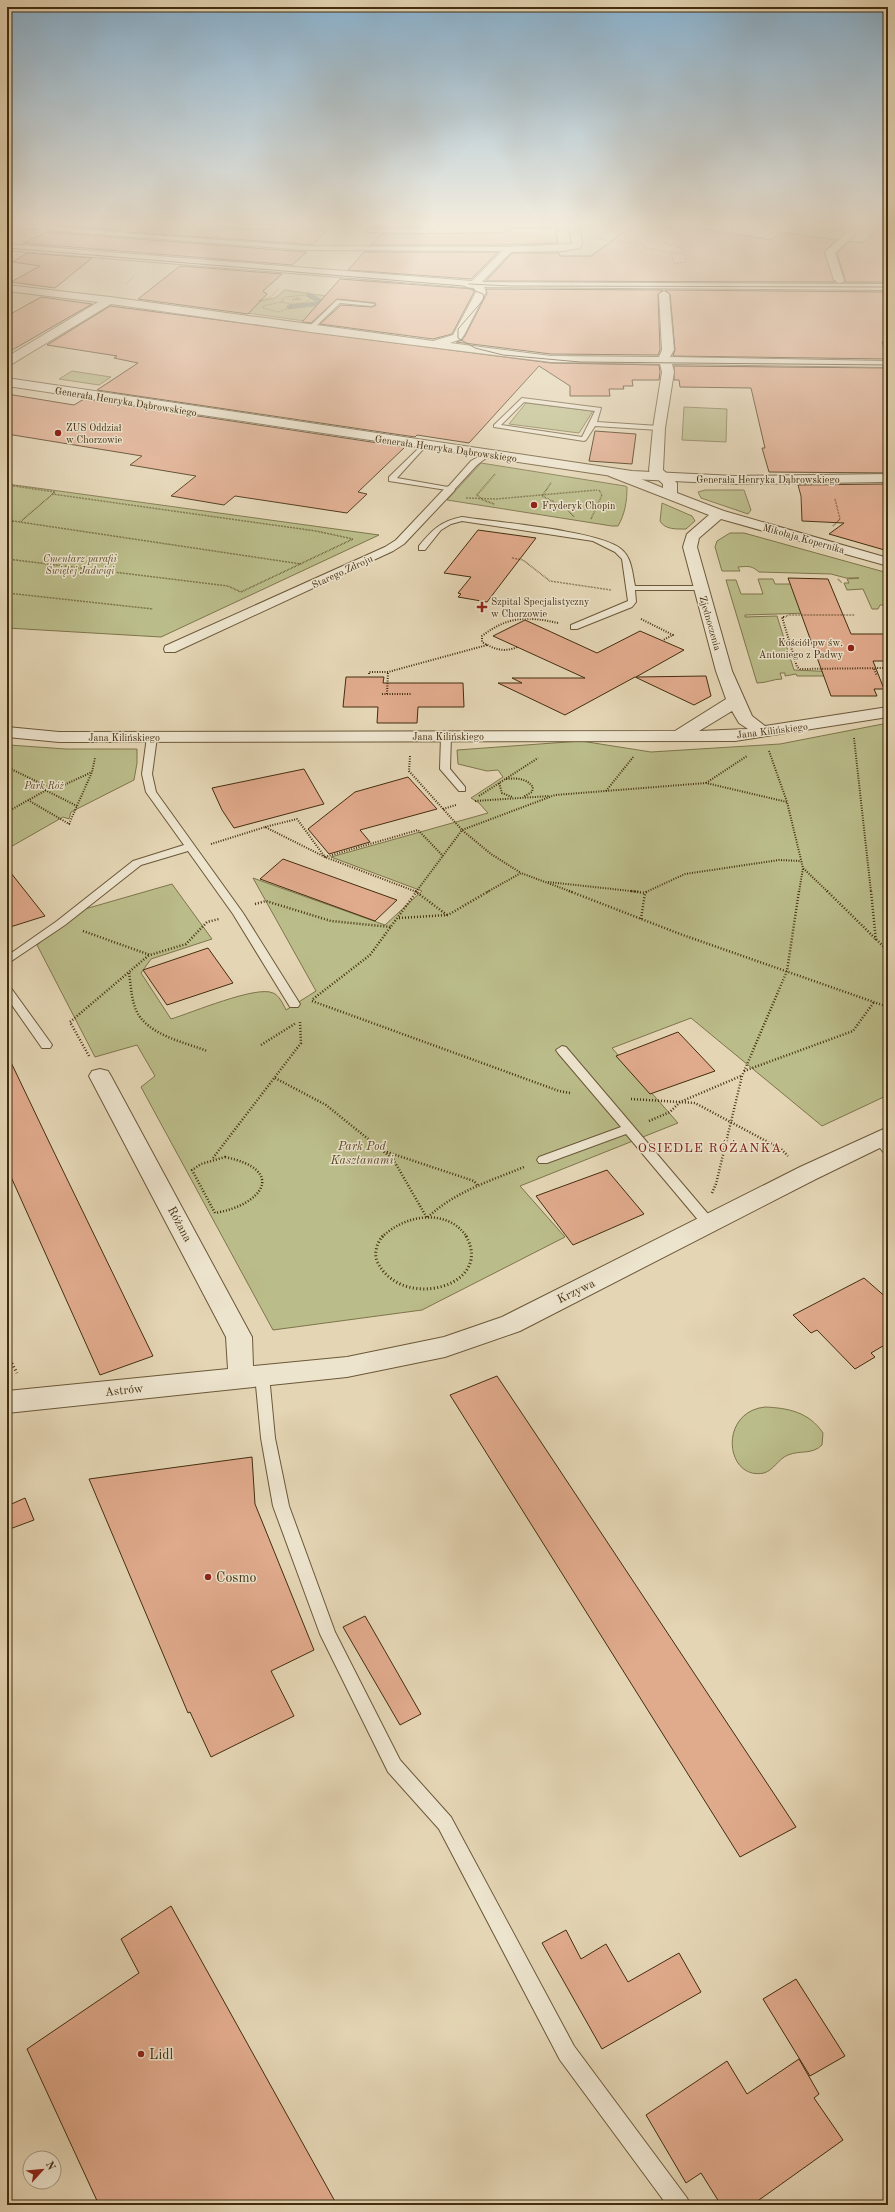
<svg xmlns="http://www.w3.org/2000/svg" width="895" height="2212" font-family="'Old Standard TT',serif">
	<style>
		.green { fill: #babc89; stroke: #7e754c }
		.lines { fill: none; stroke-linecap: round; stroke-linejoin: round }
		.stream { stroke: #778074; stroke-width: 4.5 }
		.building { fill: #e0aa8c; stroke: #432e0f }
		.service-casing { stroke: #6b5838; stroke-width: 2 }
		.pedestrian-casing { stroke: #6b5838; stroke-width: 2 }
		.minor-casing { stroke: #6b5838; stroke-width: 2 }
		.tertiary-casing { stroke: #6b5838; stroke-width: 2 }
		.path-far4 { stroke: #432e0f; stroke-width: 1; stroke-dasharray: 0.5 1; stroke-linecap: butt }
		.path-far3 { stroke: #432e0f; stroke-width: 1.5; stroke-dasharray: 0.5 1; stroke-linecap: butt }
		.path-far2 { stroke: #432e0f; stroke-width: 2; stroke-dasharray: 1 1.5; stroke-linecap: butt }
		.path-far1 { stroke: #432e0f; stroke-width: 2.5; stroke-dasharray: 1 2; stroke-linecap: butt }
		.path { stroke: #432e0f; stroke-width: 3; stroke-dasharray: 1 2.5; stroke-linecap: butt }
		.service { fill: #ede4ce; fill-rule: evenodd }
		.pedestrian { fill: #ede4ce; fill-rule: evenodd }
		.minor { fill: #ede4ce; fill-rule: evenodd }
		.tertiary { fill: #ede4ce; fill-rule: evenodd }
		.tram { stroke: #432e0f; stroke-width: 1 }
		.poi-dot { fill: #8f2418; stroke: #ede4ce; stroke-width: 1.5 }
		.labels { text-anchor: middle; stroke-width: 3; stroke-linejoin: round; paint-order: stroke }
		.far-street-label { font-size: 10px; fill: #432e0f; stroke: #ede4ce }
		.far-poi-label { font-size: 10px; fill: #432e0f; stroke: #ede4ce; text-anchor: start }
		.far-park-label { font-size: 10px; font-style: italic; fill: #5b4a27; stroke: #ede4ce }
		.park-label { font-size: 12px; font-style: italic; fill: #5b4a27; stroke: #ede4ce }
		.street-label { font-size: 12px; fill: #432e0f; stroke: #ede4ce }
		.neighbourhood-label { font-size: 13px; letter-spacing: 1px; fill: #7a1f14; stroke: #ede4ce }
		.near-poi-label { font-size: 14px; fill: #432e0f; stroke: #ede4ce; text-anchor: start }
	</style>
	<rect width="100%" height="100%" fill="#e4d5b4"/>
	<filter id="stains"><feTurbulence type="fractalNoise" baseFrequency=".005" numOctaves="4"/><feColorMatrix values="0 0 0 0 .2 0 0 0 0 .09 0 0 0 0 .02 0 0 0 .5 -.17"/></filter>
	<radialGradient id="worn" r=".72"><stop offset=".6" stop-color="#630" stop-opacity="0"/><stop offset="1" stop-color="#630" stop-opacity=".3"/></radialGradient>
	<g class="green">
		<path d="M501,224H564L565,231H557L556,228H502Z"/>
		<path d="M285,290L326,296L312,322L247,313L261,301L275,298Z"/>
		<path d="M72,371L111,377L99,385L59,379Z"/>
		<path d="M526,403L593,411L579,433L509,424Z"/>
		<path d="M684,407L727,409L726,442L682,440Z"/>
		<path d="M481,463L625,486L627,487C627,501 625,514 618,526H612L447,500Z"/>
		<path d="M7,484L59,491L379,535L161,637L7,628Z"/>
		<path d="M705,490H744L751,510L748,514L701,498L698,492Z"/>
		<path d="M662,503L692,516L695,521L686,529C677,529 665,530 660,521Z"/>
		<path d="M730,533H744L888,573V605H880L878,609H872L863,589L847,590L844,583H849L847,579L859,578H846L831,574L759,572C752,566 750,566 738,567L740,571H722L715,547L717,541Z"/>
		<path d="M758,579H773L775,584H797L809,613L745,615V617L777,616L794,670L839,672L828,676H797L796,674L785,676V673H780L782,679C773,679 767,683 757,683L726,580H736L741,594H763Z"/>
		<path d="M888,723V1095L822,1126L691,1018L612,1048L678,1123L520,1186L565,1237L422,1310L273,1330L141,1087L155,1076L137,1045L95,1057L37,945L78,911L172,884L212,939L151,959L141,973L171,1019C191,1013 257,985 273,993C279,995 283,1004 286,1010L316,991L253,878L385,925L422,891L331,857L488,813L479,803L471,798L503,777L498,770L487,771L458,764L457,750L581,741L651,752L780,744Z"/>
		<path d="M9,745L66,749H137V763L134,780L71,812L69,819L63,817L7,849V747Z"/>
		<path d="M765,1407C788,1408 809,1412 823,1433L822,1445C812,1455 800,1450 788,1455C778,1459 774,1470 764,1473C725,1481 718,1412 765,1407Z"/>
	</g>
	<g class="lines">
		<path class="stream" d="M289,307L324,303L309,295"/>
	</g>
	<g class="building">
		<path d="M64,223H124L120,230L59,226Z"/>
		<path d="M132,223H195L194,227L275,230L279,228H329L313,245L305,244L128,232Z"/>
		<path d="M636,223H671L771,240L779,232L836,240L824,252L835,282L486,281L512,253H559L560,256H591Z"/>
		<path d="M884,223H888V282H845V280L837,253L850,241L863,243Z"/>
		<path d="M506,228H555L558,243L506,245H371L381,234L495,233L506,232Z"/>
		<path d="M47,232L305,252H307L292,265L23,243Z"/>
		<path d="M364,252H498L471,279L348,270Z"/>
		<path d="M27,253L92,258L55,288L11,282L40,266L13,262Z"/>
		<path d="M180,266L282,274L263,291L267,294L248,314L138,299Z"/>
		<path d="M340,279L473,289L474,292L452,334L433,339L320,324L341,305L372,307L376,305L375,303L337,299L311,323L302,322Z"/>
		<path d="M486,289L663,290L658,294L660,350L658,355L551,354L456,342L462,340L465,336L487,293Z"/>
		<path d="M665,290L888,292V342H882L888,359L673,356L675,350L670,294Z"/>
		<path d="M41,297L92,304L7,353V316Z"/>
		<path d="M110,306L551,363L659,365L660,372L659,380H632L633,386H623L624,389H609L610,396H570V386L539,366L469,443L417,435L415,437L97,390L138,363L114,358L117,356L47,345Z"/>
		<path d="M674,366L888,368V473L769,472L762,448H765L751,388L680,387L679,380H674Z"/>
		<path d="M7,394L74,405L84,399L405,447L358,492L367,494L347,513L235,496L224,505L171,496L196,476L130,465L142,456L7,434Z"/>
		<path d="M595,431L636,434L632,464L589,461Z"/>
		<path d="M888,484V551L829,534L844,523L802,521L801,496L798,485Z"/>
		<path d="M478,530L536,538L487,602L458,597L461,594L458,593L471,577L444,573Z"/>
		<path d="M788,578L828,579L851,634H888V661H873L884,689H874L877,696H831Z"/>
		<path d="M525,620L597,653L640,631L684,650L636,677L706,676L711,696L694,705L635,677L565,715L498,683H522L512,678H585L493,636Z"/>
		<path d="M346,677H384L383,683H463L464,707H418L417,723H377L378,707H343Z"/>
		<path d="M304,769L324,804L234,828L222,810L212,788Z"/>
		<path d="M408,777L437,809L360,830L370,842L329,854L308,829L355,792Z"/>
		<path d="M283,859L322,873L397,900L375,921L260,879Z"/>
		<path d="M7,868L45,916L7,928Z"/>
		<path d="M208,948L233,983L167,1005L143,970Z"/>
		<path d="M678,1032L715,1071L650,1094L616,1056Z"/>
		<path d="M7,1054L51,1146L153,1356L100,1375L7,1168Z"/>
		<path d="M607,1170L644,1214L573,1245L536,1196Z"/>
		<path d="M864,1278L888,1299V1343L871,1353L875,1357L855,1369L817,1330L811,1333L793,1315Z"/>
		<path d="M497,1376L539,1439L796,1827L740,1857L450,1395Z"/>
		<path d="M252,1457L255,1504L314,1650L271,1671L294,1716L211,1757L190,1712L188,1713L89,1479Z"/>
		<path d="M25,1498L34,1520L7,1530V1506Z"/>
		<path d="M365,1616L421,1714L400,1725L343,1627Z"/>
		<path d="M171,1906L337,2205H99L27,2049L139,1973L121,1939Z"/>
		<path d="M566,1930L581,1959L606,1944L628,1982L679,1953L701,1992L602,2049L542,1943Z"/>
		<path d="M796,1979L845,2056L810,2076L763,1999Z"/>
		<path d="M799,2059L819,2094L814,2098L843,2140L752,2205H721L701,2173L686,2183L646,2115L727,2061L747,2094Z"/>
	</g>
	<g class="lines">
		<g class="service-casing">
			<g id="service">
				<path d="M7,223L121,232L126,223H131L126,233L305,246L510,247L513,249L510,251L305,250L7,227Z"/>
				<path d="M201,223L275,225L278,227L275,229L199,226Z"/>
				<path d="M369,229H430L433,231L430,233L367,232Z"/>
				<path d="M337,300L375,304L372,306L340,303L312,330H308V328Z"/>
				<path d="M522,398L601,408L597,422L659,426L662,428L659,430L595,426L586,440L584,441L494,427V425ZM524,402L595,411L582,437L501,425Z"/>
				<path d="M424,443L426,444V446L397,478L448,487L471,461L485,453L491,454L477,465L453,491L389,481V477Z"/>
				<path d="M462,517C495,522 600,531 621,549C632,558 632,572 635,586H701L705,588L701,590H635L636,602L632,607L577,629H571V625L628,601L622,559L615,552L593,541L462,521L451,524L441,530L425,550H419V546C432,530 441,521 462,517Z"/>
				<path d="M446,733L451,736L450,769L465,787V791H459L440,769L441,736Z"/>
				<path d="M152,734L157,737L152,774L156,792L243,913L300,1004L298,1007H290L233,914L188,851L141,865L65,925L7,964V956L57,921L133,861L184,845L146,792L142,774L147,737Z"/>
				<path d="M7,986L11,988L50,1042L52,1045L50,1048H42L7,998Z"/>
				<path d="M562,1046L566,1047L714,1221L715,1224L714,1227H704L626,1134L547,1163H539L537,1160L539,1157L621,1127L558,1053L556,1050Z"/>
				<path d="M879,1135C889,1138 888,1145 888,1154L884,1153L873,1139Z"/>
				<path d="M262,1369L267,1371L269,1375L275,1438L289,1506L335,1632L400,1760L451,1817L574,2046L687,2198L690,2205H667L560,2060L439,1829L388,1772L320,1634L273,1506L261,1438L255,1375L257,1371Z"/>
			</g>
		</g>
		<g class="pedestrian-casing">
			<g id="pedestrian">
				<path d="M479,282L888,284V290L476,287L475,285Z"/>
				<path d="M450,486L455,489L454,491L404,544L393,551L175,652H165L164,649L165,646L385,547L396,540L446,487Z"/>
			</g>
		</g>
		<g class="minor-casing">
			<g id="minor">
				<path d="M569,223H579L582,243L580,248L563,251L512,252L509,254L482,282L486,292L464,335L461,339L450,343L551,356L659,357L662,350L659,294L664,291L669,294L674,350L670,357L888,361V367L672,364L674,372L665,428L663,470L677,483V493L724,511L888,558V566L721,519L699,538L697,547L732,671L752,716L765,726L888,707V717L735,741L59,742L7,737V727L59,732L675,731L726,699L716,671L683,547L687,534L709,515L609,476L607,473L614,469L619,470L663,488V484L649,471L653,428L662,372L660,364L551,362L310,332L111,304L7,367V357L10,355L98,302L7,291V285L110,297L433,341L453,335L476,292L474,288L7,250V244L472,281L506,247L572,244ZM732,711L739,723L748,729L699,731Z"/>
				<path d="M802,223H829L852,227L856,223H867L835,253L844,280L843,282L839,283L834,280L825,252L847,232L807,226Z"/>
				<path d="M100,1069L108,1071L111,1076L252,1337L253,1366L347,1357L444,1337L502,1317L800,1167L888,1127V1144L816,1179L520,1331L445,1357L347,1377L7,1413V1391L228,1369L226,1337L89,1076L92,1071Z"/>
			</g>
		</g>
		<g class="tertiary-casing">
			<path id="tertiary" d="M7,378L632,471L735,476L888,474V482L735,484L632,479L7,386Z"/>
		</g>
		<g class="path-far4">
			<path d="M349,223V230"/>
			<path d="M496,230H499V223"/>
			<path d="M597,239L644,245L669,225L679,223"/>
			<path d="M644,245V249H653L665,243L647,241"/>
			<path d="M653,249L671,253L674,264L687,262L682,248L665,243"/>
			<path d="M671,253H684"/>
			<path d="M126,284L134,276"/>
			<path d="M309,291L305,295L314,300"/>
			<path d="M297,298L301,299L292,300Z"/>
			<path d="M258,301L271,297L279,288"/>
			<path d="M281,302L290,304L292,307L278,312L263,308V306Z"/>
			<path d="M284,302L282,300L285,297L305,295"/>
			<path d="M290,304L304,303L311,299"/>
		</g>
		<g class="path-far3">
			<path d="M551,483L542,496L566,508L574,517"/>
			<path d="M7,485L55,492L20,522"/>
			<path d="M466,498L496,499L597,490"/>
			<path d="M494,504L483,500L477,495L495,474"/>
			<path d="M591,519L602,495L599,490"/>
			<path d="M833,526L840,519L835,499"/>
			<path d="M7,527L13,521L301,564"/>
			<path d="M512,558L523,560L550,581L611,590"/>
			<path d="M7,559L228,586L241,592L353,539L316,531L52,494"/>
			<path d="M838,579L842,583"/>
			<path d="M7,593L153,609"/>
			<path d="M782,618L789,615H855"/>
		</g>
		<g class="path-far2">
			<path d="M784,617H782L797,667L800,669L888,668"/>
			<path d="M641,619L673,635L663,640"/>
			<path d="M517,647C504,653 494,649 482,642V636C508,616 527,616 558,623"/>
			<path d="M874,669L877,676"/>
			<path d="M369,674V672H388L487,645"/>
			<path d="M382,694H411"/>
			<path d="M387,694L388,672"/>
			<path d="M854,738L871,892"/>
			<path d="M769,751L787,802L803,868L828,892"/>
			<path d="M410,756L409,771L462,830L491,854L521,873"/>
			<path d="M7,767L50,788L7,812"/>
			<path d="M506,779C517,778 526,778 533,787L532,792L523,797"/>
			<path d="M499,783L502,793L512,797"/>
			<path d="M706,783L747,756"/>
			<path d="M50,788L64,785L92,772"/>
			<path d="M45,790L77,806"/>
			<path d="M606,791L634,756"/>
			<path d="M479,796L538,758"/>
			<path d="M28,800L71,825"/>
			<path d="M475,801L550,796"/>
			<path d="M443,809L456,805"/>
			<path d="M69,824L92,772L95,758"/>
			<path d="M265,827L297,819L325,857L418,830L443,856"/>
			<path d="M211,844L265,827L325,857L417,892"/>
			<path d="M548,882L640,892"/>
			<path d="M416,892L462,830L555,795L706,783L787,802"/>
			<path d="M487,892L521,873L572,892"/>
			<path d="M646,892L685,874L779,860L801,861"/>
			<path d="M799,892L803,868"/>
		</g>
		<g class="path-far1">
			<path d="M415,891L447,915"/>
			<path d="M569,891L680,934L888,1007"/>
			<path d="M631,891L645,893L648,891"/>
			<path d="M827,891L888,951"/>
			<path d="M871,891L876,941"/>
			<path d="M255,904L266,901L331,921L391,927"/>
			<path d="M399,918L448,915L489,891"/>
			<path d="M641,919L645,893"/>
			<path d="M83,931L150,955L186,944L207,922L219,919"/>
			<path d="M129,973C131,985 131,998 136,1010C147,1035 184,1042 207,1051"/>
			<path d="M313,999L370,955L417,891"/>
			<path d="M312,1001L559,1091L570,1093"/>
			<path d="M261,1045L296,1023"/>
			<path d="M89,1056L70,1022L149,955"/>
			<path d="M744,1071L853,1031L874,1002"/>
			<path d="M275,1078L326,1105L393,1159L427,1218C454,1192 490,1181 524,1167"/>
			<path d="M631,1099L695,1103L781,1149L788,1156"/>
			<path d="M649,1121L670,1112L680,1102L741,1076"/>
			<path d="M384,1151L474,1181L478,1186"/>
			<path d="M225,1157C287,1170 263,1205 215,1213L192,1170L201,1164Z"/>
			<path d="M213,1158L301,1043L300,1022"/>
			<path d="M712,1193L716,1184L742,1076L787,971L799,891"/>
			<path d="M382,1237C404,1215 447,1207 467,1237"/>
		</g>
		<g class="path">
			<path d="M383,1236C377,1242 374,1253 377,1261C400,1312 495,1287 466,1236"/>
			<path d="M7,1354L17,1373"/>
		</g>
		<use href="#service" class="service"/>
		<use href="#pedestrian" class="pedestrian"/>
		<use href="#minor" class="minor"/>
		<use href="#tertiary" class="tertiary"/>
		<g class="tram">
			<path d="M7,248L463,286L483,294L484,299L458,329V338L475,348L503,355L580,362L888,365"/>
			<path d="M469,284L510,286L888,287"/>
		</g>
	</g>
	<linearGradient id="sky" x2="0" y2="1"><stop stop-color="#89b5d5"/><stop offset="0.42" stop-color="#f3ecdd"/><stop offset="1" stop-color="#f3ecdd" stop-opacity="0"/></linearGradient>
	<rect width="895" height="533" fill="url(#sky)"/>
	<g class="poi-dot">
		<circle cx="58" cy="433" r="4"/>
		<circle cx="534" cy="505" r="4"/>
		<path d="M480 601h4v4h4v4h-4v4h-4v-4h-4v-4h4z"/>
		<circle cx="851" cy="648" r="4"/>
		<circle cx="208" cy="1577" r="4"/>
		<circle cx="141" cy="2054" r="4"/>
	</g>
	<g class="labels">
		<g class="far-street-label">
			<text transform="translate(126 401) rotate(9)" y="4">Generała Henryka Dąbrowskiego</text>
			<text transform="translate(446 448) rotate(8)" y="4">Generała Henryka Dąbrowskiego</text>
			<text x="768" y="483">Generała Henryka Dąbrowskiego</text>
			<text transform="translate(804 538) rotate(16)" y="4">Mikołaja Kopernika</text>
			<text transform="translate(342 571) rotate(-25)" y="4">Starego Zdroju</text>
			<text transform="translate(711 623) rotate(74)" y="4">Zjednoczenia</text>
			<text transform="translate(772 730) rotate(-7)" y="4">Jana Kilińskiego</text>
			<text x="448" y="740">Jana Kilińskiego</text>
			<text x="124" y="741">Jana Kilińskiego</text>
		</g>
		<g class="far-poi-label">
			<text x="66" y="431">ZUS Oddział<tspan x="66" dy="12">w Chorzowie</tspan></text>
			<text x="542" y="509">Fryderyk Chopin</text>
			<text x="491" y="605">Szpital Specjalistyczny<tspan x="491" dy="12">w Chorzowie</tspan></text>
			<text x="843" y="646" text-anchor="end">Kościół pw św.<tspan x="843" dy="12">Antoniego z Padwy</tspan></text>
		</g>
		<g class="far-park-label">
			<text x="80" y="562">Cmentarz parafii<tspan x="80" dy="12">Świętej Jadwigi</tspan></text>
			<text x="44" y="789">Park Róż</text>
		</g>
		<g class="park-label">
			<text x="362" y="1150">Park Pod<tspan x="362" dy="14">Kasztanami</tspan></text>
		</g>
		<g class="street-label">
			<text transform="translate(180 1224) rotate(62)" y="4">Różana</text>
			<text transform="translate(576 1291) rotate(-26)" y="4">Krzywa</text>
			<text transform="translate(124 1390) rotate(-6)" y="4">Astrów</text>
		</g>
		<g class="neighbourhood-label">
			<text x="710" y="1152">OSIEDLE RÓŻANKA</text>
		</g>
		<g class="near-poi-label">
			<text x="216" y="1582">Cosmo</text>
			<text x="149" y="2059">Lidl</text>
		</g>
	</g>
	<rect width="895" height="2212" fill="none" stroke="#e4d5b4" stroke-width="24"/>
	<rect x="8" y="8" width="879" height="2196" fill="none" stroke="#432e0f" stroke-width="2"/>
	<rect x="12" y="12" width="871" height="2188" fill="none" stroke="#432e0f"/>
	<g transform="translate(42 2170) rotate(63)"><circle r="19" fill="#ede4ce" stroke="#a99b82"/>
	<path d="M0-3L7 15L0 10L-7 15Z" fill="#8f2418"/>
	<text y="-6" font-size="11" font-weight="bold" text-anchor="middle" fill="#432e0f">N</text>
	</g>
	<rect width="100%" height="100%" filter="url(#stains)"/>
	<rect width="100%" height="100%" fill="url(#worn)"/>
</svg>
